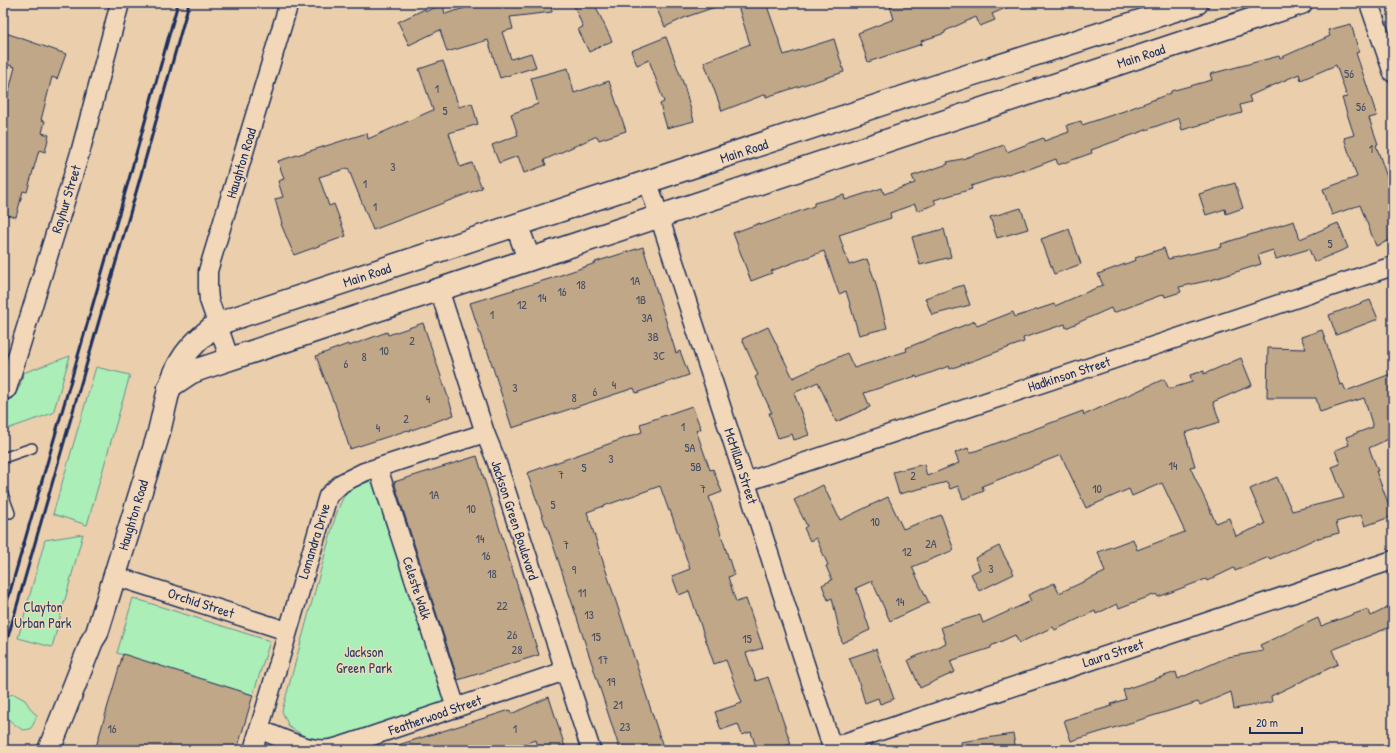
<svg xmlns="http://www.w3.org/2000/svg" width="1396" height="753" font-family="'Patrick Hand',sans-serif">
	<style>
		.green { fill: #abeeb8; stroke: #638e8b }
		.building { fill: #c0a787; stroke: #1b2f5e }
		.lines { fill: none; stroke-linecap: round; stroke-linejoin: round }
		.lane-casing { stroke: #1b2f5e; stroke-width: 12 }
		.street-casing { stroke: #1b2f5e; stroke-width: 21 }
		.secondary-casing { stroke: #1b2f5e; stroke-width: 25 }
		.lane { stroke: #f2d8b9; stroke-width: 9 }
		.street { stroke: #f2d8b9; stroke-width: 18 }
		.secondary { stroke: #f2d8b9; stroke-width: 22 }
		.rail { stroke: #1b2f5e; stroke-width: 3 }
		.labels { text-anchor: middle; stroke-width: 3; stroke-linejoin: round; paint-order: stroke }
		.number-label { font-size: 12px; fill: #444d68 }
		.street-label { font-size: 14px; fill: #1b2f5e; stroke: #f2d8b9 }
		.park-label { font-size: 14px; fill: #294267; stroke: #f2d8b9 }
	</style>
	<rect width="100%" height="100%" fill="#ebcfac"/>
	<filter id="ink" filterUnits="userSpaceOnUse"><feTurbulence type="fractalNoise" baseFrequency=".025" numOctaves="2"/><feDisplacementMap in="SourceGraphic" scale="8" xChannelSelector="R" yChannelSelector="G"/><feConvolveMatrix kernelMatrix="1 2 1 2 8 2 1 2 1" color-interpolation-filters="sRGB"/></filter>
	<g filter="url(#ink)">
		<g class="green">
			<path d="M70,356L53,413L10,428L3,432V406C15,397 21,388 23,373Z"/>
			<path d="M96,367L130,375L87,525L53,514Z"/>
			<path d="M374,480L446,702L334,739L321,740L308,738L289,727L282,711L335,518C345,490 346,489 374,480Z"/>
			<path d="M83,534L52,647L18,638L45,540Z"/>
			<path d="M133,598L270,641L253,695L117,653Z"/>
			<path d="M14,694L25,700L33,712L37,715L33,725L30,729L23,730C13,724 0,715 4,701C6,696 9,695 14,694Z"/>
		</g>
		<g class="building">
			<path d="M481,3H551L552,12L510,17L513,29L502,32L511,59L531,53L536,67L500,78L488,40L447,52L440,30L409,45L398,22L425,9L426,11L443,5L445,14Z"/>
			<path d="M573,3H594L612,41L589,52L578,29L583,27Z"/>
			<path d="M654,3H720L721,5L686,17L665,27Z"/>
			<path d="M737,3H766L784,55L834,39L844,72L766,97V94L722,111L704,62L750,44Z"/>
			<path d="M889,3H1017L992,14L995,20L980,26L976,17L945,31V33L921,41L922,44L868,62L858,33L894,19Z"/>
			<path d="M1351,24L1359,52L1356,53L1377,116L1369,118L1378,144L1376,145L1393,195V239L1376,246L1360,205L1332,215L1323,189L1357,177L1344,138L1354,135L1342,98L1347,97L1336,65L1301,80L1299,74L1249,96L1251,102L1240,105L1242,113L1182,130L1179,118L1091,150L1092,153L1058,165L1056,159L1024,171L1023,169L971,186L972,189L934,200L936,204L917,211L915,204L890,213L891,218L839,235L849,265L867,259L875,281L887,328L859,335L846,291L839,294L824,251L771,271L772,273L751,281L733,233L760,223L761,225L814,206V203L844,195L845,200L882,188L884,194L915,183L912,176L948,164L947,162L962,159L1004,145L1007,152L1043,138L1044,141L1069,132L1067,125L1081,121L1082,125L1124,111L1171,93V91L1212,80L1210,74L1279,56L1280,58L1330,36L1328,30Z"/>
			<path d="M3,32L66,54L57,79L52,77L41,120L45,121L42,133L49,135L45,152L39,150L27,192L23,191L16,217L3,214V114L15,67L3,63Z"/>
			<path d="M666,37L684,85L694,121L667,128L660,104L664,102L649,60L637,65L631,51Z"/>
			<path d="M443,61L459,107L472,103L478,124L449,133L460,167L472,163L482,188L373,230L348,168L319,177L329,206L334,204L346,236L294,255L281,224H282L275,199L283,197L278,181L284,179L278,161L367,133L368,139L433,110L419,69Z"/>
			<path d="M568,68L574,93L609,81L626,131L599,140L597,136L544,160L546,165L524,173L518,156L499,163L492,145L518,135L511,114L538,104L531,78Z"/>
			<path d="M1235,183L1243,208L1226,214L1225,209L1206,215L1199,194Z"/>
			<path d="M1021,208L1028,229L997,238L990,217Z"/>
			<path d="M1294,221L1300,239L1338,223L1348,248L1314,262L1309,249L1276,259L1273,250L1258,255L1261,264L1211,280L1179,287L1181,292L1165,297L1164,294L1113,313L1111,308L1066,328L1065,324L1023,338L1024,342L950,369L949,366L917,378L916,376L864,393L870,407L836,422L818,382L794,393L809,435L794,440L792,434L778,438L769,413H772L755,377L758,375L742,339L768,327L793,378L847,353L854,368L907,351L906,348L975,321L977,326L1013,312L1015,317L1054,304L1055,306L1103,285L1098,274L1136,260L1135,258L1164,248L1168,259L1222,247L1221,244Z"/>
			<path d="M944,229L951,257L920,265L912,237Z"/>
			<path d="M1069,229L1081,264L1054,274L1041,239Z"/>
			<path d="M643,247L676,353L680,351L689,375L636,393L634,388L512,428L487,349H485L470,303L549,279L596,263L595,262Z"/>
			<path d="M963,285L970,305L932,315L925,298Z"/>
			<path d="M1370,300L1378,319L1336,335L1329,315Z"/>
			<path d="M423,323L454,415L409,431L408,430L350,449L334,401H333L316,356L348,344L349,346L387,332L388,335Z"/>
			<path d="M1322,330L1340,385L1343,384L1346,391L1393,373V437L1369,448L1378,471H1376L1393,516L1365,526L1361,515L1336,522L1339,533L1315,539L1270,559L1269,557L1235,571L1234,568L1207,581L1206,579L1158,597L1156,594L1119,608L1117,604L1096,614L1095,611L1055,630L1053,627L1019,643L1015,635L991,646V648L950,661L955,672L920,688L908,660L946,643L941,627L980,615L983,623L1031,601L1028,595L1054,583L1059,593L1105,572L1098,552L1133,539L1137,550L1185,532L1162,483L1132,496L1129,489L1086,508L1061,455L982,486L984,491L963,499L958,486L950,489L947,482L899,494L893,472L924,464L927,476L959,463L955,453L968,448L970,453L1083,411L1084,415L1164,379L1169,389L1192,382L1190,375L1204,371V374L1241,358L1252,385L1213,402L1220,422L1185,433L1195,466L1190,467L1216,523L1229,518L1236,536L1265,524L1250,489L1277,477L1292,511L1344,498L1332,467L1340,464L1335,450L1349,445L1346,437L1373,427L1364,398L1320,412L1316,398H1267L1268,348L1306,349L1301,337Z"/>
			<path d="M692,406L701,429L696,430L710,470L713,469L722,492L709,497L734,575L728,577L736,602L746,599L763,648L746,653L756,681L768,677L791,744L773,750H757L751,732L742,735L738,724L721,730L715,712L742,703L726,660L714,664L689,591L679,595L672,576L690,569L670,510L669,511L660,486L587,512L664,750H620L547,526H546L527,473L642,432L640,424Z"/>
			<path d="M477,456L539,655L458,680L394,482Z"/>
			<path d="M823,485L840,520L888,497L903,529L941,515L954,550L912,567L929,603L890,621L872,581L856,588L870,630L842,643L832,598L828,600L822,585L832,580L826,566L828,565L816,538L810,541L804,528L807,526L794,500Z"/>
			<path d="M999,546L1014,574L979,591L971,574L980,569L975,558Z"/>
			<path d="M1393,605V626L1332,650L1338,664L1271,696L1272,702L1234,709L1231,692L1200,705L1198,702L1071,741L1064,720L1112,706L1111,704L1126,699L1123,690L1176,672L1178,679L1228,657L1263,651L1260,645L1318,618L1321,626L1368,609L1371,616Z"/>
			<path d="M876,649L894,699L880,704L878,698L865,703L857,676L849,658Z"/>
			<path d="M123,654L253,695L237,750H95Z"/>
			<path d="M549,697L566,750H539L536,740L502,750H395V746L510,710L511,714Z"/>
			<path d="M1013,734L1016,750H962L961,742Z"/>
		</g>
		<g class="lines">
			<g class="lane-casing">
				<g id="lane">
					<path d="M3,458L32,448"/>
					<path d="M3,494L10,513"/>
				</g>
			</g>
			<g class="street-casing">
				<g id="street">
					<path d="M1369,3L1393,73"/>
					<path d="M648,182L833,750"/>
					<path d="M439,289L485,433L496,460L591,750"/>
					<path d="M230,360L209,300L208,288V271L289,3"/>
					<path d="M3,391L7,389L12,373L80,153L120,3"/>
					<path d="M378,468L456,708"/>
					<path d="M746,482L1393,266"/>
					<path d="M115,576L287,631"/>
					<path d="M259,729C279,737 308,752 330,749C340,747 350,743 360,740L565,671"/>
					<path d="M832,747L1393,560"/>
					<path d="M253,750L328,496L342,483L364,472L485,433"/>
				</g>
			</g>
			<g class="secondary-casing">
				<g id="secondary">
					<path d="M517,226L529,259"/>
					<path d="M169,387L190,373L200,369L1301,3"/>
					<path d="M49,750L92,641L97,633C117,569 137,504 157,439C165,412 167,382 183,358C192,344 204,334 217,324L970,75L1197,3"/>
				</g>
			</g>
			<use href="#lane" class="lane"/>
			<use href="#street" class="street"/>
			<use href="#secondary" class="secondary"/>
			<g class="rail">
				<path d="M3,616L129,179L178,3"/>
				<path d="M3,654L139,182L189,3"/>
			</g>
		</g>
	</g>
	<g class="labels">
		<g class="number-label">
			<text x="1349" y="78">56</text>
			<text x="437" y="93">1</text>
			<text x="1361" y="111">56</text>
			<text x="445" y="115">5</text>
			<text x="1371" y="153">1</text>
			<text x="393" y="171">3</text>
			<text x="365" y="188">1</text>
			<text x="375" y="211">1</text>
			<text x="1330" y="248">5</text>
			<text x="635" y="285">1A</text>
			<text x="581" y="289">18</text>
			<text x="562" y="296">16</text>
			<text x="542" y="302">14</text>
			<text x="641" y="304">1B</text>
			<text x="522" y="309">12</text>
			<text x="492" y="319">1</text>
			<text x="647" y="322">3A</text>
			<text x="653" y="341">3B</text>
			<text x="412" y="345">2</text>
			<text x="384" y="355">10</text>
			<text x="659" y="360">3C</text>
			<text x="364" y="361">8</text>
			<text x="346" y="368">6</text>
			<text x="614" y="389">4</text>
			<text x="515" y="392">3</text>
			<text x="595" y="396">6</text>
			<text x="574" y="402">8</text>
			<text x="428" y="403">4</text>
			<text x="406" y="423">2</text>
			<text x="683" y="431">1</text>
			<text x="378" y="432">4</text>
			<text x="690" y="452">5A</text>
			<text x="611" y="463">3</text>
			<text x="1173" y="470">14</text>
			<text x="696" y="471">5B</text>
			<text x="584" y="472">5</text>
			<text x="561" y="479">7</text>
			<text x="913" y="480">2</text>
			<text x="703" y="493">7</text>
			<text x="1097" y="493">10</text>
			<text x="434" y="499">1A</text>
			<text x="553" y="509">5</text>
			<text x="471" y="513">10</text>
			<text x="875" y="526">10</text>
			<text x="480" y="543">14</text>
			<text x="931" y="548">2A</text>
			<text x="566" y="549">7</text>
			<text x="907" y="556">12</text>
			<text x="486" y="560">16</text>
			<text x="991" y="573">3</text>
			<text x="574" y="574">9</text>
			<text x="492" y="578">18</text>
			<text x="582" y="597">11</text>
			<text x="900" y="606">14</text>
			<text x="502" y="610">22</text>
			<text x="589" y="619">13</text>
			<text x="512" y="639">26</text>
			<text x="596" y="641">15</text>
			<text x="747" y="643">15</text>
			<text x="517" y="654">28</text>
			<text x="603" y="664">17</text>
			<text x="611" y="686">19</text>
			<text x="618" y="709">21</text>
			<text x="625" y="731">23</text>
			<text x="112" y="733">16</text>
			<text x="515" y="733">1</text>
		</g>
		<g class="street-label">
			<text transform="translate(1141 56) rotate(-18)" y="5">Main Road</text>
			<text transform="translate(744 151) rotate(-18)" y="5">Main Road</text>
			<text transform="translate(241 163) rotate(-73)" y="5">Haughton Road</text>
			<text transform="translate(66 199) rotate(-73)" y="5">Rayhur Street</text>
			<text transform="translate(367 275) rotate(-18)" y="5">Main Road</text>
			<text transform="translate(1069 374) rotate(-18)" y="5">Hadkinson Street</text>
			<text transform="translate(741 466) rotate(72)" y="5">McMillan Street</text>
			<text transform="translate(133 515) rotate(-73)" y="5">Haughton Road</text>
			<text transform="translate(515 520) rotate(72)" y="5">Jackson Green Boulevard</text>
			<text transform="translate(314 541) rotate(-73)" y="5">Lomandra Drive</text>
			<text transform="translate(417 588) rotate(72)" y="5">Celeste Walk</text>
			<text transform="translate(201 603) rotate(18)" y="5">Orchid Street</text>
			<text transform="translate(1113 653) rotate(-18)" y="5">Laura Street</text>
			<text transform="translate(435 715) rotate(-19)" y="5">Featherwood Street</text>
		</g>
		<g class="park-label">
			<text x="43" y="612">Clayton<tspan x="43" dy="16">Urban Park</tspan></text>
			<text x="364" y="657">Jackson<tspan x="364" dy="16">Green Park</tspan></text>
		</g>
	</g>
	<rect width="1396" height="753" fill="none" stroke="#f2d8b9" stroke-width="16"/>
	<rect x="8" y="8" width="1380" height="737" fill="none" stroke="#1b2f5e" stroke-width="1.5" filter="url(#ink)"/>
	<path d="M1250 727v6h52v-6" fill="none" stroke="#1b2f5e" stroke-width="2"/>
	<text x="1256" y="727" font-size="12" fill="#1b2f5e" stroke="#f2d8b9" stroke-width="3" paint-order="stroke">20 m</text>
</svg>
